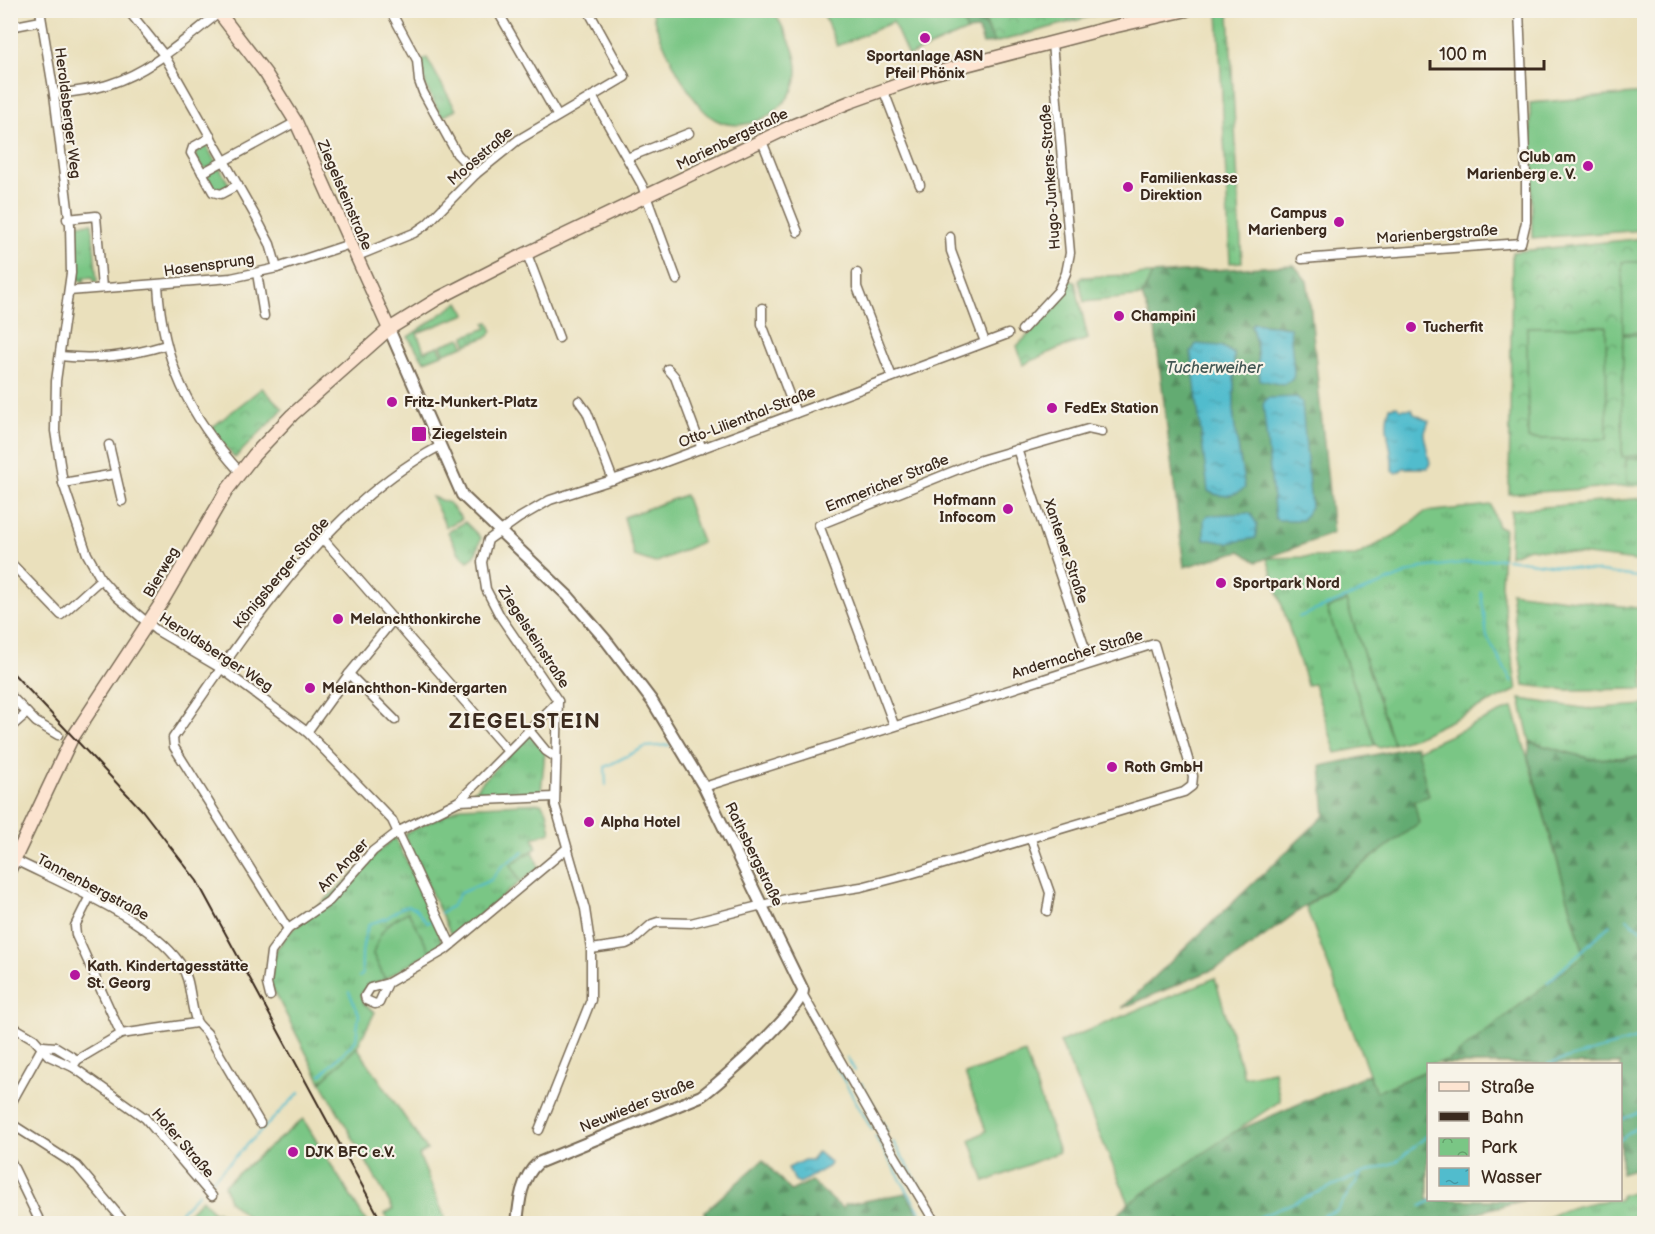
<svg xmlns="http://www.w3.org/2000/svg" width="1655" height="1234" font-family="'Balsamiq Sans',sans-serif">
	<style>
		.grass { fill: url(#grass-tufts); stroke: #5a7852; stroke-width: 1.5 }
		.forest { fill: url(#forest-firs); stroke: #4f6a48; stroke-width: 1.5; fill-rule: evenodd }
		.park { fill: url(#park-crowns); stroke: #5a7852; stroke-width: 1.5 }
		.garden { fill: #7ac685; stroke: #5a7852; stroke-width: 1.5 }
		.water { fill: url(#water-ripples); stroke: #467376; stroke-width: 1.5 }
		.lines { fill: none; stroke-linecap: round; stroke-linejoin: round }
		.stream { stroke: #51bccd; stroke-width: 2 }
		.minor-casing { stroke: #786a55; stroke-width: 11 }
		.tertiary-casing { stroke: #786a55; stroke-width: 14 }
		.secondary-casing { stroke: #786a55; stroke-width: 15 }
		.minor { stroke: #fff; stroke-width: 8 }
		.tertiary { stroke: #fff; stroke-width: 10 }
		.secondary { stroke: #fde4d1; stroke-width: 12 }
		.rail { stroke: #3b2a1e; stroke-width: 2 }
		.poi-dot { fill: #b5179e; stroke: #f7f3e8; stroke-width: 2 }
		.labels { text-anchor: middle; stroke-width: 4.5; stroke-linejoin: round; paint-order: stroke }
		.poi-label { font-size: 15px; font-weight: bold; fill: #3b2a1e; stroke: #f7f3e8; text-anchor: start }
		.street-label { font-size: 15px; fill: #3b2a1e; stroke: #f7f3e8 }
		.water-label { font-size: 16px; font-style: italic; fill: #425653; stroke: #f7f3e8 }
		.district-label { font-size: 21px; font-weight: bold; letter-spacing: 1.5px; fill: #3b2a1e; stroke: #f7f3e8 }
	</style>
	<defs>
		<pattern id="grass-tufts" width="24" height="20" patternUnits="userSpaceOnUse" patternTransform="scale(1.5)"><rect width="24" height="20" fill="#7ac685"/><path d="M3 7l-1-3M5 7V3M7 7l1-3M15 17l-1-3M17 17v-4M19 17l1-3" fill="none" stroke="#65a16c"/></pattern>
		<pattern id="forest-firs" width="22" height="20" patternUnits="userSpaceOnUse" patternTransform="scale(1.5)"><rect width="22" height="20" fill="#63ab72"/><path d="M5 1l3.5 6h-7zM16 11l3.5 6h-7z" fill="#538b5d"/></pattern>
		<pattern id="park-crowns" width="20" height="18" patternUnits="userSpaceOnUse" patternTransform="scale(1.5)"><rect width="20" height="18" fill="#7ac685"/><path d="M2 6a3 3 0 1 1 6 0M12 15a3 3 0 1 1 6 0" fill="none" stroke="#65a16c"/></pattern>
		<pattern id="water-ripples" width="26" height="14" patternUnits="userSpaceOnUse" patternTransform="scale(1.5)"><rect width="26" height="14" fill="#51bccd"/><path d="M2 4q2-2 4 0t4 0M15 11q2-2 4 0t4 0" fill="none" stroke="#4499a6"/></pattern>
	</defs>
	<rect width="100%" height="100%" fill="#f7f3e8"/>
	<filter id="ink" filterUnits="userSpaceOnUse"><feTurbulence type="fractalNoise" baseFrequency=".0167" numOctaves="2"/><feDisplacementMap in="SourceGraphic" scale="12" xChannelSelector="R" yChannelSelector="G"/><feConvolveMatrix kernelMatrix="1 2 1 2 8 2 1 2 1" color-interpolation-filters="sRGB"/></filter>
	<filter id="wash" filterUnits="userSpaceOnUse"><feTurbulence type="fractalNoise" baseFrequency=".008" numOctaves="4" result="noise"/><feDisplacementMap in="SourceGraphic" scale="24" xChannelSelector="R" yChannelSelector="G"/><feGaussianBlur stdDeviation="1.35" result="paint"/><feColorMatrix in="noise" values="0 0 0 0 0 0 0 0 0 0 0 0 0 0 0 0 0 1.4 0 .05"/><feComposite in="paint" operator="in"/></filter>
	<g filter="url(#wash)">
		<rect width="100%" height="100%" fill="#eae0bc"/>
		<g class="grass">
			<path d="M1218,11L1229,13L1242,262L1230,263Z"/>
			<path d="M427,58L456,110L442,117L425,85L422,60Z"/>
			<path d="M205,143L216,163L206,169L202,167L195,156L200,146Z"/>
			<path d="M219,167L230,186L220,191L214,189L208,178V173Z"/>
			<path d="M92,223L97,282H94L93,277L84,278V283L78,279L75,224Z"/>
			<path d="M1152,274L1142,296L1084,302L1079,281L1082,277Z"/>
			<path d="M459,302L466,314L417,333L424,351L439,346L442,354L424,361L408,337Z"/>
			<path d="M489,322L492,330L489,336L466,345L465,336L487,328L485,323Z"/>
			<path d="M461,338L464,346L444,353L441,345Z"/>
			<path d="M432,497L449,503L462,519L446,527Z"/>
			<path d="M1644,498V562L1529,548L1509,556L1511,510Z"/>
			<path d="M1491,505L1498,527L1504,528L1501,585L1517,690L1418,736L1393,744L1346,601L1327,609L1376,745L1336,753L1314,684L1307,685L1267,558L1356,556L1395,535L1425,512Z"/>
			<path d="M465,522L481,538L475,556L468,561L459,553L448,532Z"/>
			<path d="M1511,592L1644,609V689L1567,690L1524,685Z"/>
			<path d="M1520,699L1589,709L1644,705V757L1591,759L1530,742Z"/>
			<path d="M529,733L545,752L541,792L469,796Z"/>
			<path d="M541,803L547,811L551,832L533,838L537,848L511,864L520,882L454,935L450,933L405,837L406,833L461,807Z"/>
			<path d="M395,837L432,914L443,946L430,952L408,912L373,954L385,979L369,985L360,995L364,1004L375,1012L357,1047L321,1082L270,983L275,951L290,932Z"/>
			<path d="M1644,1189V1223H1534C1542,1221 1547,1218 1555,1214C1573,1205 1601,1200 1620,1200L1621,1195Z"/>
		</g>
		<g class="forest">
			<path d="M958,11C980,10 987,25 994,43L983,44L978,30L967,31Z"/>
			<path d="M1294,265L1307,281L1309,293L1333,533L1257,562L1240,551L1184,567L1155,329L1142,296L1152,274ZM1253,323L1290,327L1293,379L1260,380L1256,343L1251,325ZM1221,346L1234,354V422L1245,488Z"/>
			<path d="M1530,742L1591,759L1644,757V1166L1621,1173L1620,1064H1441L1584,955L1528,757Z"/>
			<path d="M1416,746L1429,796L1419,823L1226,964L1122,1008L1325,815L1321,766Z"/>
			<path d="M1428,1070V1200H1524L1437,1223L1109,1224L1129,1203L1232,1133L1368,1074L1376,1092Z"/>
			<path d="M763,1160L791,1191L811,1181L843,1209L844,1205L906,1193L924,1223H705V1211Z"/>
		</g>
		<g class="park">
			<path d="M967,11H1110L994,43L986,23Z"/>
			<path d="M1644,238V485L1509,494L1512,252Z"/>
			<path d="M1069,280L1075,282L1088,339L1057,349L1023,365L1017,346L1056,308Z"/>
			<path d="M262,388L283,409L235,458L210,429Z"/>
		</g>
		<g class="garden">
			<path d="M652,11H774C783,29 797,49 797,70C798,106 749,137 716,120C692,108 657,37 652,11Z"/>
			<path d="M822,11H958L967,31L908,56L893,22L837,46Z"/>
			<path d="M1644,93V230L1532,238L1530,103Z"/>
			<path d="M1622,262H1644V332L1623,333Z"/>
			<path d="M1606,326L1607,439H1528L1527,327Z"/>
			<path d="M1623,335H1644V455L1622,457Z"/>
			<path d="M1644,458V482L1627,483L1626,459Z"/>
			<path d="M685,495L702,542L655,563L634,556L624,517Z"/>
			<path d="M1346,601L1393,744L1380,748L1376,745L1327,609Z"/>
			<path d="M1513,707L1584,955L1448,1061L1428,1064V1070L1376,1092L1306,907L1419,823L1414,801L1429,796L1417,750Z"/>
			<path d="M533,851L539,868L520,882L511,864Z"/>
			<path d="M408,912L430,952L385,979L373,954C380,930 386,923 408,912Z"/>
			<path d="M1215,978L1244,1077L1274,1071L1280,1101L1129,1203L1060,1042Z"/>
			<path d="M357,1047L427,1150L419,1155L447,1223H390L385,1214L393,1209L321,1082Z"/>
			<path d="M1025,1053L1059,1152L985,1182L970,1140L986,1131L965,1074Z"/>
			<path d="M303,1119L367,1223H254L229,1201L224,1185Z"/>
			<path d="M202,1199L214,1213L218,1211L230,1223H178Z"/>
		</g>
		<g class="water">
			<path d="M1253,323L1290,327L1294,373L1293,379L1283,385L1260,380L1256,343L1251,325Z"/>
			<path d="M1196,344L1221,346L1234,354V422L1245,488C1234,497 1219,498 1208,491L1191,352Z"/>
			<path d="M1297,397L1302,402L1311,507L1302,520H1278L1275,518L1263,404L1267,398Z"/>
			<path d="M1397,406L1400,409H1412L1414,414L1429,421L1424,435L1430,463L1428,468H1404L1397,473L1392,471C1394,449 1381,428 1390,407Z"/>
			<path d="M1250,513L1257,524L1256,538L1228,543L1204,539V519L1208,515Z"/>
			<path d="M818,1152L830,1162L829,1166L800,1183L795,1181L788,1168L804,1160H812Z"/>
		</g>
		<g class="lines">
			<g class="stream">
				<path d="M1218,15L1225,11L1227,15"/>
				<path d="M1507,559L1644,578"/>
				<path d="M1481,592L1487,637L1512,682"/>
				<path d="M1299,617L1421,568L1503,558"/>
				<path d="M606,785L605,767L645,747L670,745"/>
				<path d="M441,913L452,906L460,893L491,880L502,866L523,852"/>
				<path d="M1627,919L1644,932"/>
				<path d="M359,977L362,975C361,956 362,941 369,924L387,918L401,908L408,906L415,908L427,923L432,920"/>
				<path d="M1547,983L1610,925"/>
				<path d="M812,1018L821,1037"/>
				<path d="M829,1054L872,1130"/>
				<path d="M847,1057L855,1071"/>
				<path d="M1548,1064L1644,1037"/>
				<path d="M321,1075L356,1040L359,1014L349,992"/>
				<path d="M861,1083L877,1111"/>
				<path d="M880,1119L887,1131"/>
				<path d="M1620,1120L1644,1111"/>
				<path d="M875,1136L927,1224"/>
				<path d="M1620,1140L1644,1122"/>
				<path d="M893,1142L943,1224"/>
				<path d="M209,1183L300,1092"/>
				<path d="M1421,1206L1433,1200"/>
				<path d="M169,1224L199,1193"/>
				<path d="M1243,1224L1361,1174L1396,1162L1428,1135"/>
				<path d="M1304,1224L1337,1210L1361,1175"/>
			</g>
		</g>
	</g>
	<g filter="url(#ink)">
		<g class="lines">
			<g class="minor-casing">
				<g id="minor">
					<path d="M40,10L54,94L70,225L71,273L56,381L55,431L63,483L87,554L101,579L117,597L156,630L222,669L307,732L392,820L451,945"/>
					<path d="M128,10L164,55L257,219L270,244L277,268"/>
					<path d="M390,10L417,60L419,81L423,92L457,154L476,174"/>
					<path d="M497,10L557,115"/>
					<path d="M10,27L41,21"/>
					<path d="M883,89L920,185"/>
					<path d="M54,94C73,92 92,90 110,84C151,71 185,39 219,13"/>
					<path d="M592,96L642,185L677,280"/>
					<path d="M211,137L193,147L191,153L213,192L221,194L238,185"/>
					<path d="M762,141L798,232"/>
					<path d="M627,158L689,133"/>
					<path d="M202,173L296,122"/>
					<path d="M67,219L96,216L102,288"/>
					<path d="M950,237L951,251L985,342"/>
					<path d="M527,254L559,338"/>
					<path d="M355,257L414,233L427,224L476,174L518,140L625,77L588,10"/>
					<path d="M1302,259L1521,243L1526,222V177L1519,10"/>
					<path d="M257,273L264,316"/>
					<path d="M857,273V287L892,377"/>
					<path d="M158,285C162,361 189,416 240,472"/>
					<path d="M69,291L231,278L277,268L350,244"/>
					<path d="M762,308V324L796,413"/>
					<path d="M1022,330L1058,291L1066,273L1070,253L1052,43"/>
					<path d="M60,356C98,360 129,356 166,345"/>
					<path d="M668,369L675,377L702,449"/>
					<path d="M579,401L587,412L613,480"/>
					<path d="M109,445L122,501"/>
					<path d="M1017,449L1090,663"/>
					<path d="M63,483L115,474"/>
					<path d="M324,540L507,750"/>
					<path d="M10,562L61,615L101,579"/>
					<path d="M349,674L395,720"/>
					<path d="M10,695L36,722L58,735"/>
					<path d="M894,725L819,525L981,460L1088,429L1102,432"/>
					<path d="M10,728L27,713"/>
					<path d="M528,729L546,751L555,757"/>
					<path d="M307,732L349,674L394,619"/>
					<path d="M459,801L554,797"/>
					<path d="M1031,839L1050,893L1047,911"/>
					<path d="M15,860C65,885 148,918 180,963C192,981 189,1001 196,1020C197,1024 203,1029 207,1033L260,1123"/>
					<path d="M89,898L75,926L76,935L121,1034"/>
					<path d="M288,929L174,747L173,738C247,632 323,509 440,446"/>
					<path d="M591,949L626,944L634,940L652,924L658,922L691,923L790,898L861,887L907,875L1184,792L1192,786L1193,776L1154,644L704,787"/>
					<path d="M388,983L379,1003L375,1004L366,1000L365,996L370,988L388,983L445,950L566,849"/>
					<path d="M803,995L883,1136L936,1224"/>
					<path d="M270,996L267,984L271,952L288,929L329,901L373,851L399,831L459,801L558,701"/>
					<path d="M10,1025L34,1039L49,1056L73,1067"/>
					<path d="M43,1046L56,1047L77,1060"/>
					<path d="M77,1060L73,1067L145,1118L212,1196"/>
					<path d="M77,1060L121,1034L196,1023"/>
					<path d="M10,1105L43,1046"/>
					<path d="M10,1123L77,1166L126,1224"/>
					<path d="M539,1130L591,1000V949L585,909L555,805L558,701L500,616L486,589L482,562L488,540L519,518L550,500L649,468L1008,334"/>
					<path d="M10,1160L41,1224"/>
				</g>
			</g>
			<g class="tertiary-casing">
				<path id="tertiary" d="M389,329L462,495L568,596L605,639L652,701L704,787L803,990C804,1007 719,1084 701,1096L538,1163C521,1178 519,1202 517,1224"/>
			</g>
			<g class="secondary-casing">
				<g id="secondary">
					<path d="M217,10L266,74L296,122L389,329"/>
					<path d="M10,869L71,740L163,600L227,490L254,455L292,415L389,329L439,298L515,259L794,125L850,102L920,77L1108,28L1187,10"/>
				</g>
			</g>
			<use href="#minor" class="minor"/>
			<use href="#tertiary" class="tertiary"/>
			<use href="#secondary" class="secondary"/>
			<path class="rail" d="M10,670L142,810L197,881L383,1224"/>
		</g>
	</g>
	<g class="poi-dot">
		<circle cx="925" cy="38" r="6"/>
		<circle cx="1588" cy="166" r="6"/>
		<circle cx="1128" cy="187" r="6"/>
		<circle cx="1339" cy="222" r="6"/>
		<circle cx="1119" cy="316" r="6"/>
		<circle cx="1411" cy="327" r="6"/>
		<circle cx="392" cy="402" r="6"/>
		<circle cx="1052" cy="408" r="6"/>
		<rect x="411" y="426" width="16" height="16" rx="3"/>
		<circle cx="1008" cy="509" r="6"/>
		<circle cx="1221" cy="583" r="6"/>
		<circle cx="338" cy="619" r="6"/>
		<circle cx="310" cy="688" r="6"/>
		<circle cx="1112" cy="767" r="6"/>
		<circle cx="589" cy="822" r="6"/>
		<circle cx="75" cy="975" r="6"/>
		<circle cx="293" cy="1152" r="6"/>
	</g>
	<g class="labels">
		<g class="poi-label">
			<text x="925" y="61" text-anchor="middle">Sportanlage ASN<tspan x="925" dy="17">Pfeil Phönix</tspan></text>
			<text x="1576" y="162" text-anchor="end">Club am<tspan x="1576" dy="17">Marienberg e. V.</tspan></text>
			<text x="1140" y="183">Familienkasse<tspan x="1140" dy="17">Direktion</tspan></text>
			<text x="1327" y="218" text-anchor="end">Campus<tspan x="1327" dy="17">Marienberg</tspan></text>
			<text x="1131" y="321">Champini</text>
			<text x="1423" y="332">Tucherfit</text>
			<text x="404" y="407">Fritz-Munkert-Platz</text>
			<text x="1064" y="413">FedEx Station</text>
			<text x="432" y="439">Ziegelstein</text>
			<text x="996" y="505" text-anchor="end">Hofmann<tspan x="996" dy="17">Infocom</tspan></text>
			<text x="1233" y="588">Sportpark Nord</text>
			<text x="350" y="624">Melanchthonkirche</text>
			<text x="322" y="693">Melanchthon-Kindergarten</text>
			<text x="1124" y="772">Roth GmbH</text>
			<text x="601" y="827">Alpha Hotel</text>
			<text x="87" y="971">Kath. Kindertagesstätte<tspan x="87" dy="17">St. Georg</tspan></text>
			<text x="305" y="1157">DJK BFC e.V.</text>
		</g>
		<g class="street-label">
			<text transform="translate(68 113) rotate(83)" y="5">Heroldsberger Weg</text>
			<text transform="translate(732 139) rotate(-26)" y="5">Marienbergstraße</text>
			<text transform="translate(480 156) rotate(-41)" y="5">Moosstraße</text>
			<text transform="translate(1050 177) rotate(-94)" y="5">Hugo-Junkers-Straße</text>
			<text transform="translate(345 195) rotate(67)" y="5">Ziegelsteinstraße</text>
			<text transform="translate(1437 234) rotate(-4)" y="5">Marienbergstraße</text>
			<text transform="translate(209 265) rotate(-8)" y="5">Hasensprung</text>
			<text transform="translate(747 417) rotate(-21)" y="5">Otto-Lilienthal-Straße</text>
			<text transform="translate(887 483) rotate(-22)" y="5">Emmericher Straße</text>
			<text transform="translate(1066 551) rotate(71)" y="5">Xantener Straße</text>
			<text transform="translate(161 572) rotate(-60)" y="5">Bierweg</text>
			<text transform="translate(281 573) rotate(-50)" y="5">Königsberger Straße</text>
			<text transform="translate(534 637) rotate(57)" y="5">Ziegelsteinstraße</text>
			<text transform="translate(216 652) rotate(33)" y="5">Heroldsberger Weg</text>
			<text transform="translate(1077 654) rotate(-17)" y="5">Andernacher Straße</text>
			<text transform="translate(754 854) rotate(64)" y="5">Rathsbergstraße</text>
			<text transform="translate(343 865) rotate(-47)" y="5">Am Anger</text>
			<text transform="translate(93 887) rotate(28)" y="5">Tannenbergstraße</text>
			<text transform="translate(637 1105) rotate(-22)" y="5">Neuwieder Straße</text>
			<text transform="translate(183 1143) rotate(49)" y="5">Hofer Straße</text>
		</g>
		<g class="water-label">
			<text x="1214" y="373">Tucherweiher</text>
		</g>
		<g class="district-label">
			<text x="525" y="728">ZIEGELSTEIN</text>
		</g>
	</g>
	<rect width="1655" height="1234" fill="none" stroke="#f7f3e8" stroke-width="36"/>
	<rect x="1427" y="1063" width="195" height="138" fill="#f7f3e8" stroke="#aca397" stroke-width="1.5"/>
	<rect x="1439" y="1082" width="30" height="9" fill="#fde4d1" stroke="#aca397" stroke-width="1.5"/>
	<text x="1481" y="1093" font-size="18" fill="#3b2a1e">Straße</text>
	<rect x="1439" y="1112" width="30" height="9" fill="#3b2a1e" stroke="#aca397" stroke-width="1.5"/>
	<text x="1481" y="1123" font-size="18" fill="#3b2a1e">Bahn</text>
	<rect x="1439" y="1138" width="30" height="18" fill="url(#park-crowns)" stroke="#aca397" stroke-width="1.5"/>
	<text x="1481" y="1153" font-size="18" fill="#3b2a1e">Park</text>
	<rect x="1439" y="1168" width="30" height="18" fill="url(#water-ripples)" stroke="#aca397" stroke-width="1.5"/>
	<text x="1481" y="1183" font-size="18" fill="#3b2a1e">Wasser</text>
	<path d="M1430 60v9h114v-9" fill="none" stroke="#3b2a1e" stroke-width="3"/>
	<text x="1439" y="60" font-size="18" fill="#3b2a1e" stroke="#f7f3e8" stroke-width="4.5" paint-order="stroke">100 m</text>
</svg>
